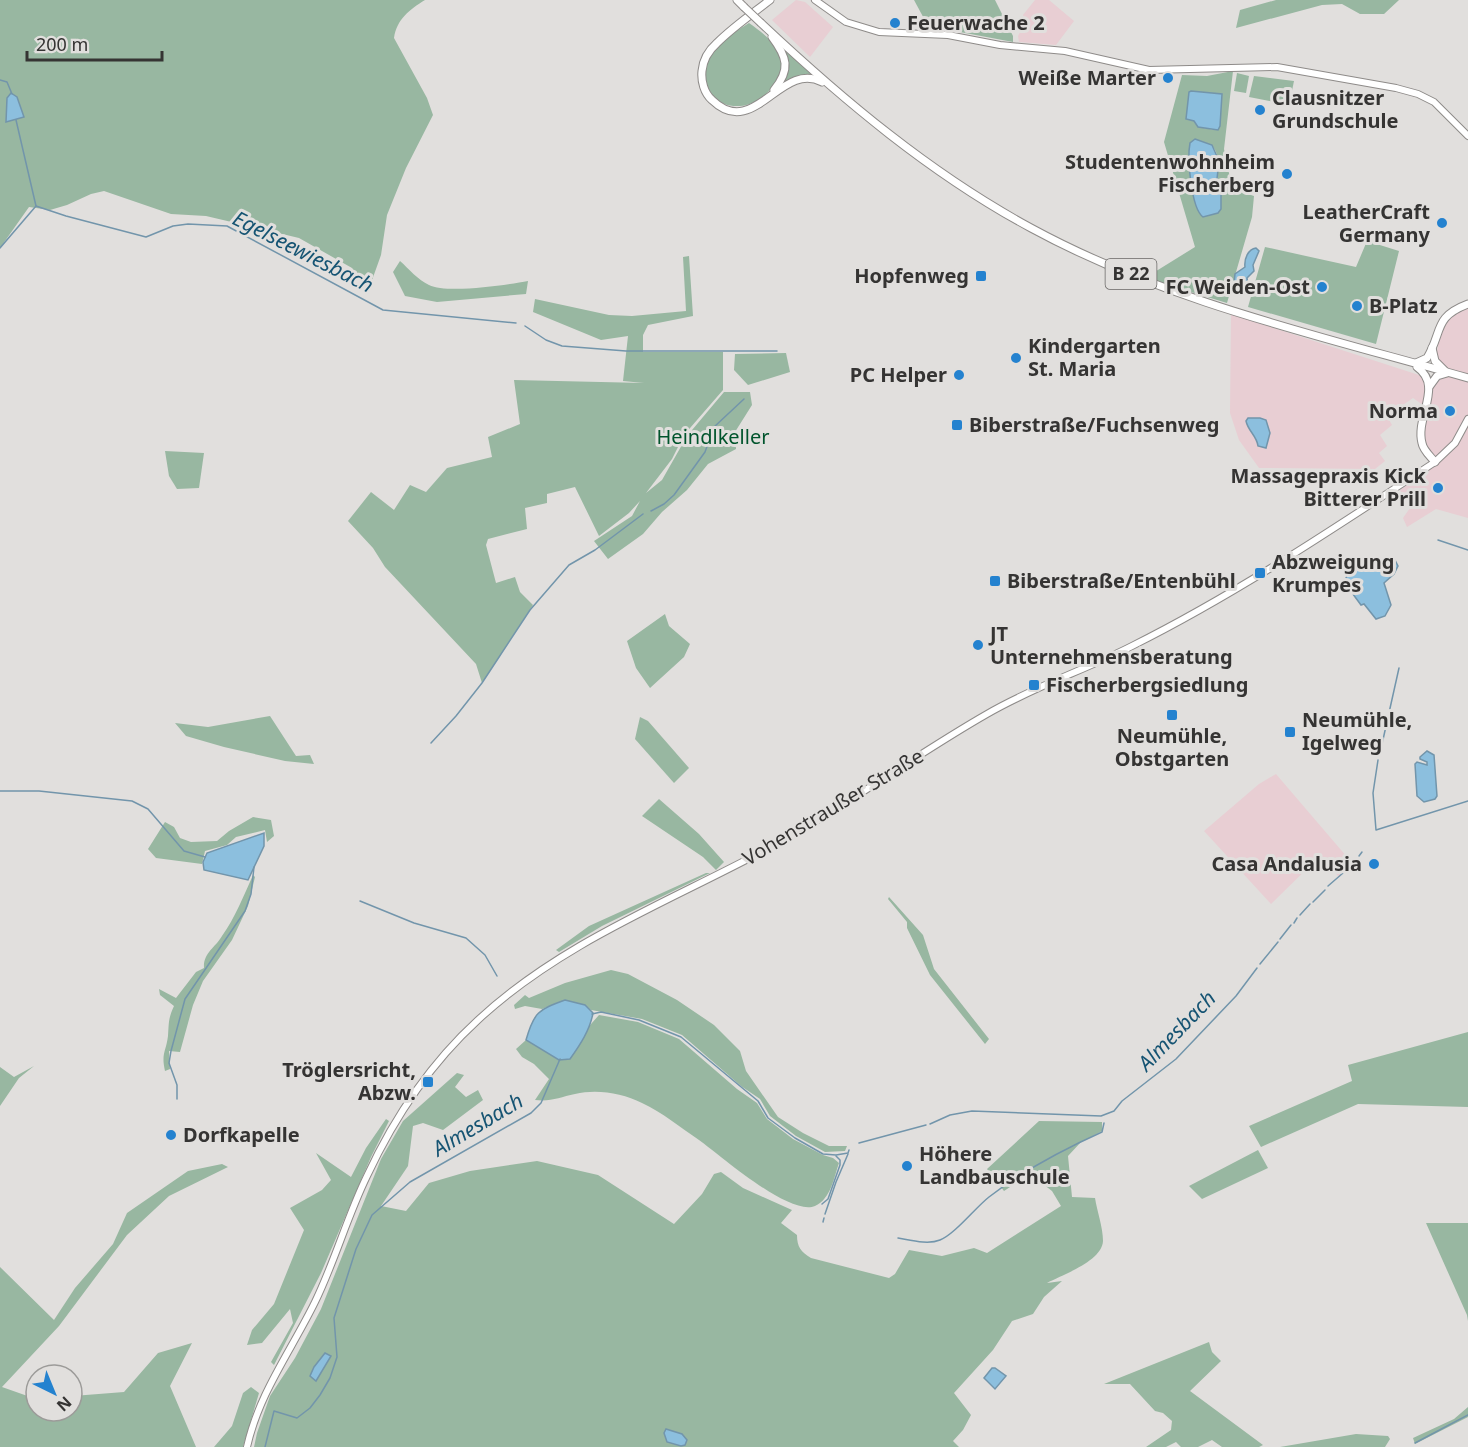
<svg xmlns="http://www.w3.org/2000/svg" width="1468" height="1447" font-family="'Noto Sans',sans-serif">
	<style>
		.commercial { fill: #e8ced3 }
		.green { fill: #98b7a1; fill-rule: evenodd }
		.water { fill: #8cbfde; stroke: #7295ab; stroke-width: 1.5 }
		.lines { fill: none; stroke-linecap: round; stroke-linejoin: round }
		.stream { stroke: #7295ab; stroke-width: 1.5 }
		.secondary-casing { stroke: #8e8b89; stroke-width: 8 }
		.primary-casing { stroke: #8e8b89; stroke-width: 9 }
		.secondary { stroke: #fff; stroke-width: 6 }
		.primary { stroke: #fff; stroke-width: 7 }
		.primary-bridge-casing { stroke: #8e8b89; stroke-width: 9; stroke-linecap: butt }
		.primary-bridge { stroke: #fff; stroke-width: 7 }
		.poi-dot { fill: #2482cf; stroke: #e1dfdd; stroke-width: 2 }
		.labels { text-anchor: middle; stroke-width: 6; stroke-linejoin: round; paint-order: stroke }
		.shield { fill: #e1dfdd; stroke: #696766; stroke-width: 1.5 }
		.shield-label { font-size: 18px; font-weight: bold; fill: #353433 }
		.poi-label { font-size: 20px; font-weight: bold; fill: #353433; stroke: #e1dfdd; text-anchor: start }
		.park-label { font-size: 20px; fill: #00542c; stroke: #e1dfdd }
		.street-label { font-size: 20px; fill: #353433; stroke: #e1dfdd }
		.water-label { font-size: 21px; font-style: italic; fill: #165473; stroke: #e1dfdd }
	</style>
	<rect width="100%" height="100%" fill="#e1dfdd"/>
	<g class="commercial">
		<path d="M796,0L805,2L833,27L810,57L772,20Z"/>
		<path d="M1035,0H1049L1074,21L1056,45L1019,42L1018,36L1025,22L1023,15Z"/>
		<path d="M1468,307V518L1436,509L1407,527L1403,518L1410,508L1400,490L1437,464L1424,445L1422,434L1435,367L1440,329L1451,315Z"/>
		<path d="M1231,314L1422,376L1425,387L1423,405L1413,398L1387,416L1392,425L1380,435L1387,446L1379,453L1385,461L1375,469L1259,468L1239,440L1230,413Z"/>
		<path d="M1276,774L1353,864L1339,877L1320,856L1271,904L1204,831L1259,784Z"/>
	</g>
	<g class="green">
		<path d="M0,0H425C409,10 397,19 394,38L427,98L433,115L406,168L387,215L381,255L371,283L362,282L352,268L299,238L206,216L171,214L104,191L91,194L67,205L50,210L29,207L0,248Z"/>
		<path d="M914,0H995L1013,36V42L928,26Z"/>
		<path d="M1276,0H1399L1384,14H1360L1342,4L1322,5L1236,28L1240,10Z"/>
		<path d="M749,23C776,42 798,63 768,92C761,99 750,106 740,106C708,108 696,74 713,50C721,38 737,31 749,23Z"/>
		<path d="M782,46L819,78C804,72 794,76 781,84Z"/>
		<path d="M1233,71L1224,149L1231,183L1239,191L1254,196L1252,217L1227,303L1145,278L1195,247L1164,142L1182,75L1207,76ZM1191,91L1222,94L1219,128L1215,130L1198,127L1194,121L1187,119ZM1212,145C1226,165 1211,176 1221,189L1200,214L1194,197L1188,156Z"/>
		<path d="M1237,73L1249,76L1246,93L1234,91Z"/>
		<path d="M1254,76L1294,81L1289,105L1249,97Z"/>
		<path d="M1367,241L1399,251L1376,344L1248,307L1265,247L1356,267Z"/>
		<path d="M689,256L693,316L648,325L643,335V352H723V390L684,435L672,459L646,493L662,480L687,436L724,392H750L752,405L735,432L736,449L708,464L687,490L662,512L643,534L608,559L594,541L632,516L640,501L629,513L599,536L575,487L547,494V503L525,508L527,529L488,539L486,545L496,583L515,577L520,592L533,605L482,683L476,664L385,567L373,548L348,521L371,492L394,510L410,485L426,492L447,468L492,457L488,437L520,424L514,380L644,383L623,381L628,336L601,340L533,312L535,299L609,315L632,316L686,311L683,257Z"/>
		<path d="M400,261C409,269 418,280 429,285C447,294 507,285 528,281L526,294L437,302L405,296L393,272Z"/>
		<path d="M786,353L790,372L748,385L734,370L735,354Z"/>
		<path d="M165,451L204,453L199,488L177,489L169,476Z"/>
		<path d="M665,614L669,626L690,644L684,657L650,688L636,668L627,641Z"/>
		<path d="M270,716L296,756L310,755L314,764L285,761L224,747L186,736L175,723L208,727Z"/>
		<path d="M640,717L648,721L689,768L674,783L635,739Z"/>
		<path d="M659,799L699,834L724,862L716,870L703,857L642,816Z"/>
		<path d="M253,817L271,820L274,836L267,842L265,830L236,837L227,845L205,851L202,864L156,858L148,849L165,822L174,827L180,838L191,842L217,841L229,831Z"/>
		<path d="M706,873H710L602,926L559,952L556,950L589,926Z"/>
		<path d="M253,875L255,877L248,906L232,940L203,981L193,1005L180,1052L169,1051L170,1069L165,1071C161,1053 166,1052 168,1036C169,1023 168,1019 174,1006L160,995L159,989L176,998L196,972L204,968C203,953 215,948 222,936C235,918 244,895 253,875Z"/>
		<path d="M889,897L923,935L934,969L989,1039L985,1044L930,975L907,928V922L888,899Z"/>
		<path d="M611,970L628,974L677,1000L714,1025L740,1051L746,1071L778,1117L803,1133L829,1146H847L845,1151L825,1152L796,1136L770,1116L760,1099L741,1086L682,1035L642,1019L591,1010L585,1005L565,1000L542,1009L525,1006L515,1009L514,1005L525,995L529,998L565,983Z"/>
		<path d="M599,1015L638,1022L679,1039L737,1089L757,1103L767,1119L793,1139L823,1155L833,1158L839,1163C834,1177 831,1199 815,1206C790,1217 720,1155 699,1140C681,1128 662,1112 642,1103C622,1093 597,1089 575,1094C560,1097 551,1102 535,1100L549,1079L534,1064L522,1057L516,1049L526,1040L559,1060Z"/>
		<path d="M1468,1032V1107L1358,1104L1261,1147L1249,1126L1352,1081L1348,1065Z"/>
		<path d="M34,1066L19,1078L0,1106V1067L14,1077Z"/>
		<path d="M457,1073L464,1075L455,1087L466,1097L478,1090L483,1100L443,1130L423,1123L413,1126L408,1166L381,1206L406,1211L429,1183L470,1171L537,1161L598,1175L674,1224L702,1194L714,1174L721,1172L743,1188L792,1210L781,1223L797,1235C797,1247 801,1252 811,1258L889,1278L895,1274L909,1250L942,1256L974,1248L987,1253L1061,1206L1052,1191L1030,1174L1004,1191L987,1169L1039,1121L1102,1122V1131L1081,1142L1068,1156L1072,1197L1095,1198C1097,1211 1103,1227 1103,1241C1102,1261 1064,1274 1047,1283L1062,1281L1044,1297L1033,1314L1012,1321L993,1350L954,1393L971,1415L963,1430L953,1441L959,1447H254L257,1433L270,1396L295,1358L321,1309L381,1159L403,1121Z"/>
		<path d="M386,1119L389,1121L371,1157L321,1273L274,1365L271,1362L293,1323L290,1309L262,1343L247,1345L252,1330L274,1304L304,1230L290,1208L322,1190L331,1180L316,1153L351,1177L366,1148Z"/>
		<path d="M1258,1150L1268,1168L1202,1199L1189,1186Z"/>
		<path d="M222,1164L228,1167L169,1196L127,1235L59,1326L2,1387L36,1399V1411H72L73,1396L124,1392L158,1353L192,1343L170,1386L196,1447H0V1267L54,1320L75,1288L113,1244L127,1213L188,1171Z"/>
		<path d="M1426,1223H1468V1321L1467,1315Z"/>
		<path d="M1209,1342L1212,1352L1221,1361L1190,1391L1263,1445L1259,1447H1222L1212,1440L1198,1447H1181L1176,1442L1166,1447H1146L1171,1430L1172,1421L1163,1413L1155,1411L1130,1384H1104Z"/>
		<path d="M251,1387L259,1393L243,1447H214L232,1426L243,1393Z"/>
		<path d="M1468,1407V1417L1415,1444L1413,1438L1454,1419Z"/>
		<path d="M1356,1434L1388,1436L1390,1439L1385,1447H1280Z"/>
	</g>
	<g class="water">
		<path d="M1191,91L1222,94L1220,126L1218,130L1198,127L1194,121L1186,119L1189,92Z"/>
		<path d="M11,93L17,97L24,117L6,122L7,98Z"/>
		<path d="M1195,139L1212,145L1219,161L1217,179L1221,191V209L1218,213L1203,217C1191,208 1187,158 1190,143Z"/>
		<path d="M1256,248L1259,251L1253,265L1254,271L1247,278L1248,285C1244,290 1238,287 1234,283L1235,274L1245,267C1244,259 1248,249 1256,248Z"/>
		<path d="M1248,418H1260L1266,420L1270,433L1266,448L1258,446C1257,436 1248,431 1246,421Z"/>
		<path d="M1388,557L1395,560L1398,566L1394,574L1384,583L1391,605L1385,616L1376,619L1364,604L1361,605L1344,582L1348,574L1368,562L1373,565Z"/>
		<path d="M1427,751L1434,755L1437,796L1435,799L1424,802L1417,796L1415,764L1417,762L1427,765V762L1420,759V757Z"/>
		<path d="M264,833V846L248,880L204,870L203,862L207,853Z"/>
		<path d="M565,1000L585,1005L593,1013C590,1030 580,1045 570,1059L559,1060L526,1040C534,1012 538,1010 565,1000Z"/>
		<path d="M325,1353L331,1356L316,1381L310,1376L314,1367Z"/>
		<path d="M992,1368H995L1006,1376L995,1389L984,1378Z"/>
		<path d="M666,1429L682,1434L687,1440L685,1445L681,1446L667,1442L664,1433Z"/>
	</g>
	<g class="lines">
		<g class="stream">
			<path d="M0,80L7,82L12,94"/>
			<path d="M16,120L36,206L66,216L146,237L173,226L188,224L227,226L383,310L516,323"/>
			<path d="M0,248L36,206"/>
			<path d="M525,326L546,340L562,346L626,351H777"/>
			<path d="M651,511L664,504L674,495L705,452L714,427L744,399"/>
			<path d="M1438,540L1468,550"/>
			<path d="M431,743L456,716L482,683L530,610L569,565L595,550L643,514"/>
			<path d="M1380,753L1399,668"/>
			<path d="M1378,760L1373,793L1376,830L1468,801"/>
			<path d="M0,791H39L132,801L148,809L184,851L205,857"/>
			<path d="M1359,856L1362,852"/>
			<path d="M1348,869L1356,860"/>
			<path d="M1328,886L1343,873"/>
			<path d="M360,901L414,923L466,938L485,955L497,976"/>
			<path d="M1313,902L1325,890"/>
			<path d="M1300,915L1310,904"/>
			<path d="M1294,923L1297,918"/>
			<path d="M1280,939L1291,925"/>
			<path d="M1260,964L1278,942"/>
			<path d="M592,1014L601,1012L639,1020L681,1037L758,1101L768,1118L795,1138L823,1154L836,1155L848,1153L849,1150"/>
			<path d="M177,1099V1085L169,1063L171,1051L185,999L245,911L251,894L254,867"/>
			<path d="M930,1124L950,1115L972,1111L1101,1116L1114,1111L1122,1101L1176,1059L1236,996L1257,968"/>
			<path d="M859,1143L926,1125"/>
			<path d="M822,1204L828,1199L840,1165V1160L836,1156"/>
			<path d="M825,1214L836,1182L848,1154"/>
			<path d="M823,1222L824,1218"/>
			<path d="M898,1238C910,1240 928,1245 940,1240C955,1234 975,1208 989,1197C1024,1170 1062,1150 1102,1132L1104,1123"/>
			<path d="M1415,1443L1468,1415"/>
			<path d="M265,1447L274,1411L297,1418L310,1408L320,1395L330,1378L337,1357L334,1318L356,1249L372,1215L410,1182L531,1113L541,1103L560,1059"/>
		</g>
		<g class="secondary-casing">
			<g id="secondary">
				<path d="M815,0L846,22L879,32L948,35L1000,45L1065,51L1149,70L1277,67L1396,88L1418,94L1434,102L1468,136"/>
				<path d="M247,1447C259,1393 291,1351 315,1302C335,1261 347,1217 367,1176C394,1118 431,1063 478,1020C565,939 679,898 782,841C852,802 917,754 987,714C1033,687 1085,670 1132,646C1238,593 1336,527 1435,462L1455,443L1468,419"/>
			</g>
		</g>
		<g class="primary-casing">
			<g id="primary">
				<path d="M737,0L744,7"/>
				<path d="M770,0C752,14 733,27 717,43C709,50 703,60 702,71C701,81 704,93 712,100C754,141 781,60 822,82"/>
				<path d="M761,23C843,100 931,174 1031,228C1167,302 1321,336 1468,378"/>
				<path d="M772,37C787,57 791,69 774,90"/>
				<path d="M1432,348L1435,361L1445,371"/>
				<path d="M1416,363L1427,358C1443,332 1433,317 1468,304"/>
				<path d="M1417,367C1444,386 1415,417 1422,443C1423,450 1430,456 1435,462"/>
				<path d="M1429,387L1437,376L1447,373"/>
			</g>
		</g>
		<use href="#secondary" class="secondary"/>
		<use href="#primary" class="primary"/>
		<g class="primary-bridge-casing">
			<path id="primary-bridge" d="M744,7L761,23"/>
		</g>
		<use href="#primary-bridge" class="primary-bridge"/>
	</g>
	<g class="poi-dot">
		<circle cx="895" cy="23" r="6"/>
		<circle cx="1168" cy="78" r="6"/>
		<circle cx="1260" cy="110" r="6"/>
		<circle cx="1287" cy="174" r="6"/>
		<circle cx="1442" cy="223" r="6"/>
		<rect x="975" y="270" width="12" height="12" rx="3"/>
		<circle cx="1322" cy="287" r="6"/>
		<circle cx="1357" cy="306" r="6"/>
		<circle cx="1016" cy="358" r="6"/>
		<circle cx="959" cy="375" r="6"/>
		<circle cx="1450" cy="411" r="6"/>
		<rect x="951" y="419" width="12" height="12" rx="3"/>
		<circle cx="1438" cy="488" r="6"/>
		<rect x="1254" y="567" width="12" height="12" rx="3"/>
		<rect x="989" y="575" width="12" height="12" rx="3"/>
		<circle cx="978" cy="645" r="6"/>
		<rect x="1028" y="679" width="12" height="12" rx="3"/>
		<rect x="1166" y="709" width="12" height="12" rx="3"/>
		<rect x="1284" y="726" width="12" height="12" rx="3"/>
		<circle cx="1374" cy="864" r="6"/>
		<rect x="422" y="1076" width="12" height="12" rx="3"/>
		<circle cx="171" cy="1135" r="6"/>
		<circle cx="907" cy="1166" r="6"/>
	</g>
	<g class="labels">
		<rect class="shield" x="1105.5" y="259" width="51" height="30" rx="4.5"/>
		<g class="shield-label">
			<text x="1131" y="280">B 22</text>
		</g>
		<g class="poi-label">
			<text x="907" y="30">Feuerwache 2</text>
			<text x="1156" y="85" text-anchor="end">Weiße Marter</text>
			<text x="1272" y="105">Clausnitzer<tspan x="1272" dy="23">Grundschule</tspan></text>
			<text x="1275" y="169" text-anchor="end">Studentenwohnheim<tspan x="1275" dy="23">Fischerberg</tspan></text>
			<text x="1430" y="219" text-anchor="end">LeatherCraft<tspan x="1430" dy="23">Germany</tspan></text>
			<text x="969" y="283" text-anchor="end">Hopfenweg</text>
			<text x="1310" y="294" text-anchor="end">FC Weiden-Ost</text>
			<text x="1369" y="313">B-Platz</text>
			<text x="1028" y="353">Kindergarten<tspan x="1028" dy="23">St. Maria</tspan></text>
			<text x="947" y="382" text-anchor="end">PC Helper</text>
			<text x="1438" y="418" text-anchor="end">Norma</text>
			<text x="969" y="432">Biberstraße/Fuchsenweg</text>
			<text x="1426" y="483" text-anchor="end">Massagepraxis Kick<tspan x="1426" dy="23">Bitterer Prill</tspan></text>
			<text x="1272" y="569">Abzweigung<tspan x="1272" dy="23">Krumpes</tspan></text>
			<text x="1007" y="588">Biberstraße/Entenbühl</text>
			<text x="990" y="641">JT<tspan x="990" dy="23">Unternehmensberatung</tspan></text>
			<text x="1046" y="692">Fischerbergsiedlung</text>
			<text x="1302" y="727">Neumühle,<tspan x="1302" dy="23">Igelweg</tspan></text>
			<text x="1172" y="743" text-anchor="middle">Neumühle,<tspan x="1172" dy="23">Obstgarten</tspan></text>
			<text x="1362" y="871" text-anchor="end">Casa Andalusia</text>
			<text x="416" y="1077" text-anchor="end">Tröglersricht,<tspan x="416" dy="23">Abzw.</tspan></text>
			<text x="183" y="1142">Dorfkapelle</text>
			<text x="919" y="1161">Höhere<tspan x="919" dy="23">Landbauschule</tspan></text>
		</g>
		<g class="park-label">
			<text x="713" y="444">Heindlkeller</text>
		</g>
		<g class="street-label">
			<text transform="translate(833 807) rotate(-31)" y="7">Vohenstraußer Straße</text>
		</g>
		<g class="water-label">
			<text transform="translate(303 252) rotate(27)" y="7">Egelseewiesbach</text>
			<text transform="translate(1177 1031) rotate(-46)" y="7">Almesbach</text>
			<text transform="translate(478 1125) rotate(-31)" y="7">Almesbach</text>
		</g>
	</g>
	<g transform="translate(54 1393) rotate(137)"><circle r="28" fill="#e1dfdd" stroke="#9c9b99" stroke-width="1.5"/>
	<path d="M0-4.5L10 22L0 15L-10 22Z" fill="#2482cf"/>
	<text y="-9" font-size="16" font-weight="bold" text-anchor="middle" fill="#353433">N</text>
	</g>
	<path d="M27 51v9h135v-9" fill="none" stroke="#353433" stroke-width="3"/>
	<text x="36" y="51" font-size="18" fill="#353433" stroke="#e1dfdd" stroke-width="4.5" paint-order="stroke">200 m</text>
</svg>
